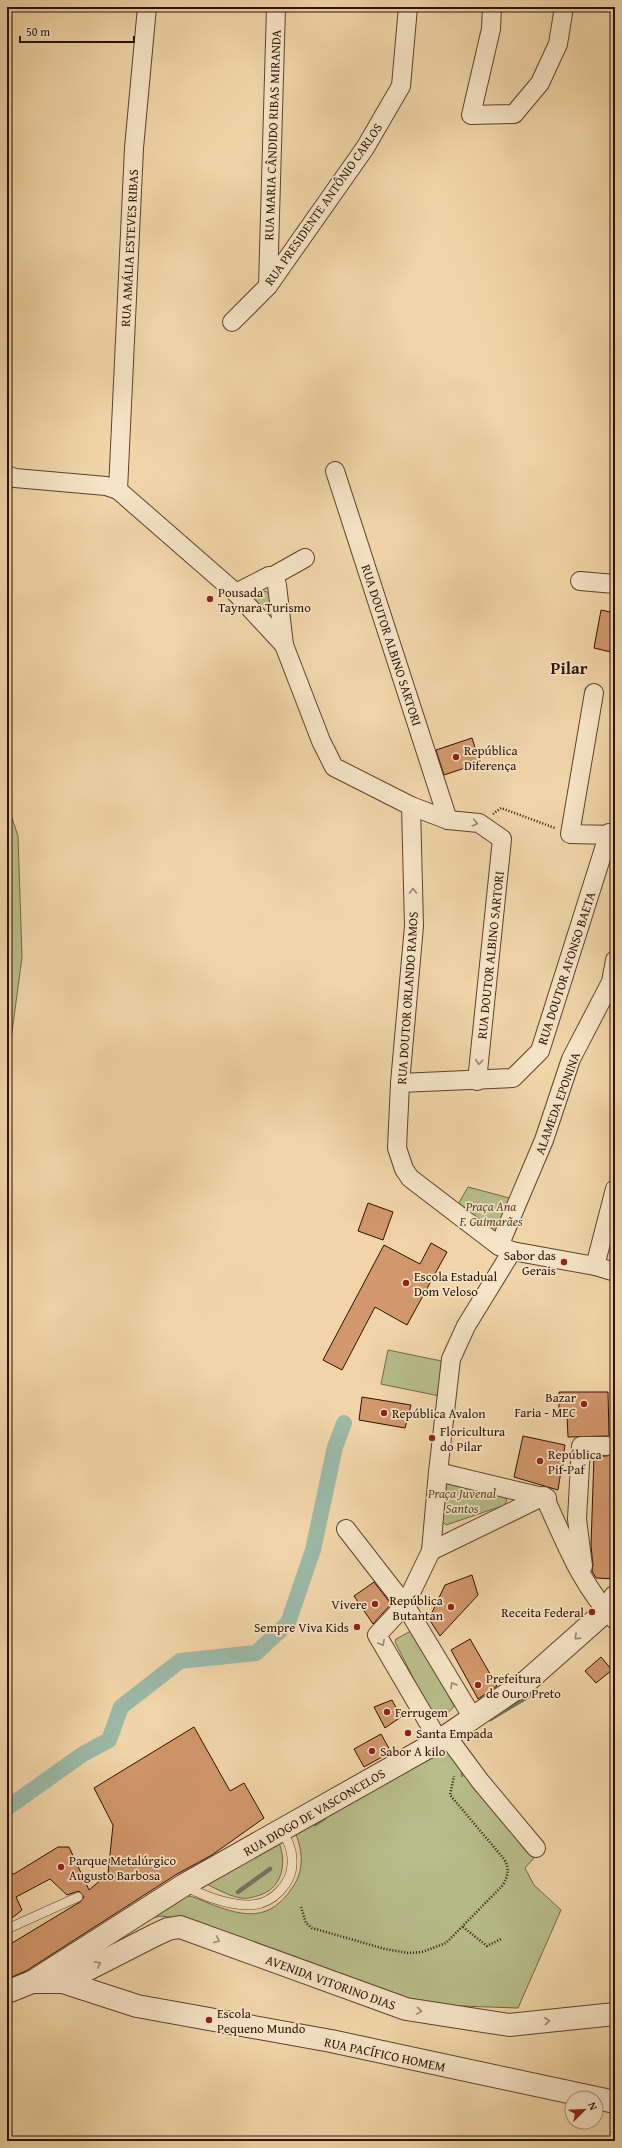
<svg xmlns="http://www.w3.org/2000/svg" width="622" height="2148" font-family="'Gentium Book Plus',serif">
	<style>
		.green { fill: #b7be89; stroke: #726846 }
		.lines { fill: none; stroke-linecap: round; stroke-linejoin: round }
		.stream { stroke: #6f7665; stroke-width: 4.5 }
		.canal { stroke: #9bb9a7; stroke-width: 16 }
		.building { fill: #d2976b; stroke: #2c1103 }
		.service-casing { stroke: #5d422c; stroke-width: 10 }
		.minor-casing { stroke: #5d422c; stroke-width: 20 }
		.tertiary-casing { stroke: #5d422c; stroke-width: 24 }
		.path { stroke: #2c1103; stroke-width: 2.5; stroke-dasharray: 1 2; stroke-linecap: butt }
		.service { stroke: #f6e4c6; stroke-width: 9 }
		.minor { stroke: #f6e4c6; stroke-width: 18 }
		.tertiary { stroke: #f6e4c6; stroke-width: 22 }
		.oneway { stroke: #9b856e }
		.poi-dot { fill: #8f2418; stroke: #f6e4c6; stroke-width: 1.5 }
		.labels { text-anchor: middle; stroke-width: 3.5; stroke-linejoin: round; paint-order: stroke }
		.street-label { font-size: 13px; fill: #2c1103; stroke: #f6e4c6 }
		.poi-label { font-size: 13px; fill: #2c1103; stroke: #f6e4c6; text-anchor: start }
		.park-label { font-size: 13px; font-style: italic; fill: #56452b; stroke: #f6e4c6 }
		.district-label { font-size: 17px; font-weight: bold; fill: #2c1103; stroke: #f6e4c6 }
	</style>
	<rect width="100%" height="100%" fill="#f1d5a8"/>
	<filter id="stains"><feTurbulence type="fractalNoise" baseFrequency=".005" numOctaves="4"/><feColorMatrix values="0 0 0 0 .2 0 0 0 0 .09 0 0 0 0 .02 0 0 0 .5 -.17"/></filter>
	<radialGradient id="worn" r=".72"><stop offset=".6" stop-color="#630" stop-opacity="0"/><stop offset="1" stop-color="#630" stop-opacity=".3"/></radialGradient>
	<g class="green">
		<path d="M265,591L271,594L273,607L263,612L253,601L258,592Z"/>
		<path d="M7,803L18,836L22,957L7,1070Z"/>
		<path d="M468,1187L517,1200L498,1242L457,1206Z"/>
		<path d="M388,1350L456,1364L449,1398L381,1384Z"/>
		<path d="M448,1475L507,1499L505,1505L446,1525L441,1520Z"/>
		<path d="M411,1631L415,1633L454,1706C451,1712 440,1718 433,1717L395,1642L396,1639Z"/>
		<path d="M456,1735L462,1777L465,1770L530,1850L534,1858L525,1868L534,1885L561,1910L518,2008L432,2005L392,1995L183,1919L161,1916L143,1920C152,1914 172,1897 182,1896C191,1895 199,1899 208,1903C244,1917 270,1923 294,1885C305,1868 302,1847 294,1830Z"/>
		<path d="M277,1838C287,1858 285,1887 260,1895C254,1897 247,1899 241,1898C228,1896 213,1887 201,1881Z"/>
	</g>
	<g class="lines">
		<g class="stream">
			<path d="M490,1719L532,1694"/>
			<path d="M315,1824L324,1818"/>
			<path d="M238,1892L270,1869"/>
		</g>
		<path class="canal" d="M7,1808L83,1754L109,1740L121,1707L180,1661L256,1653L288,1623L313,1550L335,1447L344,1423"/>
	</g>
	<g class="building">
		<path d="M601,610L615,613V653L594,648Z"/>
		<path d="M472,738L480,763L444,775L436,750Z"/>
		<path d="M368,1203L393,1212L383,1240L358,1231Z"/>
		<path d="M431,1243L447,1252L407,1325L375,1307L342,1370L323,1360L384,1245L420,1264Z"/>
		<path d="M559,1392H608L609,1436L568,1437L567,1416L559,1417Z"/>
		<path d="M362,1397L411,1405L405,1428L359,1420Z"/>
		<path d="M523,1436L565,1445L558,1490L514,1477Z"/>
		<path d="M615,1452V1579L596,1578L592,1571L593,1565L591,1546L594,1456H607Z"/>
		<path d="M472,1575L478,1595L440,1636L429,1619L445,1585Z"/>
		<path d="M374,1582L391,1604L373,1624L354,1596Z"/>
		<path d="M470,1639L497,1686L478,1699L451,1650Z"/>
		<path d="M601,1657L612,1670L596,1683L585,1671Z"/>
		<path d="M392,1700L401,1717L385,1728L374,1707Z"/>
		<path d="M194,1727L230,1791L244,1783L264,1818L212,1855L177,1874L26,1971L7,1979V1946L80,1902L84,1897L79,1891L67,1895L50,1879L16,1897L22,1910L7,1922V1873L14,1874L58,1847H69L89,1890L108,1874L113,1825L94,1788Z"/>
		<path d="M381,1734L391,1752L364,1767L354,1749Z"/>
	</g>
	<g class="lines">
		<g class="service-casing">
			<g id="service">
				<path d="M185,1886C204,1896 227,1905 249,1905C272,1905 294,1883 292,1859C292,1848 287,1840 282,1831"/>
				<path d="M7,1929L78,1897"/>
			</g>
		</g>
		<g class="minor-casing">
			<g id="minor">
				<path d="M492,7L491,29L471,115L514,114L540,83L558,44L564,7"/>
				<path d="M268,286L276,7"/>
				<path d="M232,322L268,286L365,148L401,86L408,7"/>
				<path d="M335,471L448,820"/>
				<path d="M7,475L15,478L106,486L118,490L236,593L284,645L321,741L334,767L411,806L448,820L479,823L502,839L477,1081"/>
				<path d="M118,490L134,148L147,7"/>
				<path d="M273,576L305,558"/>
				<path d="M580,581L615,584"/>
				<path d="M236,593L269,576H273L277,585L284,645"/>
				<path d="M594,693L570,834L615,835"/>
				<path d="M411,806L414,926L400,1083L397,1148L404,1169L410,1178L499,1246L512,1251L595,1266L615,1272"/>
				<path d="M400,1083L513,1078L540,1051L609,833"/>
				<path d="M499,1246L544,1140L571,1059L611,982L615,960"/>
				<path d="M595,1266L615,1189"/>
				<path d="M438,1472L547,1498"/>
				<path d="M346,1529L405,1605L431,1551L438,1472L451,1359L466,1326L512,1251"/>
				<path d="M431,1551L544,1496C564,1539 581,1586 615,1620"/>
				<path d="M583,1566L577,1519L581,1446H607"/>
				<path d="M446,1735L480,1781L536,1848"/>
				<path d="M439,1741L377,1635L405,1605L473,1718"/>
			</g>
		</g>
		<g class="tertiary-casing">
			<g id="tertiary">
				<path d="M32,1982H63L137,2006L331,2041L615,2102"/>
				<path d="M63,1982L155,1935L168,1929L180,1927L406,2009L509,2025L615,2014"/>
				<path d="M7,1992L32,1982L184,1885L439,1741L527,1681L606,1611L615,1597"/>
			</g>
		</g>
		<g class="path">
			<path d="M493,814L501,808L555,828"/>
			<path d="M301,1907L306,1923L312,1928L385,1949L408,1953L422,1952L446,1943L503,1885C508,1875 510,1870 504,1859L450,1795L454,1776"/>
			<path d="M463,1927L487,1946L501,1939"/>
		</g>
		<use href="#service" class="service"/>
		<use href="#minor" class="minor"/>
		<use href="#tertiary" class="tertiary"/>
	</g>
	<defs><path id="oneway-chevron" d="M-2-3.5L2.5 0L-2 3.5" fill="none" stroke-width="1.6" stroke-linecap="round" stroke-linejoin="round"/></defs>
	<g class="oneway">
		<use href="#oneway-chevron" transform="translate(475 823) rotate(12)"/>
		<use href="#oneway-chevron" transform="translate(413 891) rotate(-91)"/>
		<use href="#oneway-chevron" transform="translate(479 1062) rotate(96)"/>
		<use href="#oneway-chevron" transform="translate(577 1637) rotate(138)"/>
		<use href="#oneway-chevron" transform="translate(382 1643) rotate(60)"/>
		<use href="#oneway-chevron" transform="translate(453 1685) rotate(-121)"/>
		<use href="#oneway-chevron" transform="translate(217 1940) rotate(22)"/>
		<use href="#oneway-chevron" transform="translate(98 1964) rotate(-27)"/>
		<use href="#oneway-chevron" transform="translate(419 2011) rotate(9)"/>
		<use href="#oneway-chevron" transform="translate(547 2021) rotate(-6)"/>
	</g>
	<g class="poi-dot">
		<circle cx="210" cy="599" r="4"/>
		<circle cx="456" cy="757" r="4"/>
		<circle cx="564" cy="1262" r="4"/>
		<circle cx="406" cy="1283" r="4"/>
		<circle cx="584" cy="1404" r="4"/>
		<circle cx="384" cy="1413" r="4"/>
		<circle cx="432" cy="1438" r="4"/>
		<circle cx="540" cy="1461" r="4"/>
		<circle cx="375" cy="1604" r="4"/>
		<circle cx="451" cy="1607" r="4"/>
		<circle cx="592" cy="1612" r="4"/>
		<circle cx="357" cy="1627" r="4"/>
		<circle cx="478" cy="1685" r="4"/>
		<circle cx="387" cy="1712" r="4"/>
		<circle cx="408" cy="1733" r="4"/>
		<circle cx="372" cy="1751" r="4"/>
		<circle cx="61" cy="1867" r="4"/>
		<circle cx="209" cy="2020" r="4"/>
	</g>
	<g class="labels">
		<g class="street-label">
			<text transform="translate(272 135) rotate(-88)" y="5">RUA MARIA CÂNDIDO RIBAS MIRANDA</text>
			<text transform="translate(323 204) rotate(-55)" y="5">RUA PRESIDENTE ANTÔNIO CARLOS</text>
			<text transform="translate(129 248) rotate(-87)" y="5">RUA AMÁLIA ESTEVES RIBAS</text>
			<text transform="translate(392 645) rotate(72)" y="5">RUA DOUTOR ALBINO SARTORI</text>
			<text transform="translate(490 955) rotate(-84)" y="5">RUA DOUTOR ALBINO SARTORI</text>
			<text transform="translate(566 968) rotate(-72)" y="5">RUA DOUTOR AFONSO BAETA</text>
			<text transform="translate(407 998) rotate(-86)" y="5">RUA DOUTOR ORLANDO RAMOS</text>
			<text transform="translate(557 1103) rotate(-70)" y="5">ALAMEDA EPONINA</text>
			<text transform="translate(314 1812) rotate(-30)" y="5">RUA DIOGO DE VASCONCELOS</text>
			<text transform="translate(331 1982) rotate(20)" y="5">AVENIDA VITORINO DIAS</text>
			<text transform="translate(385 2054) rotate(12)" y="5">RUA PACÍFICO HOMEM</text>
		</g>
		<g class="poi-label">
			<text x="218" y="597">Pousada<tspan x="218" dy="15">Taynara Turismo</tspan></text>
			<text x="464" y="755">República<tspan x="464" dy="15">Diferença</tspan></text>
			<text x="556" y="1260" text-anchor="end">Sabor das<tspan x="556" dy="15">Gerais</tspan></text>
			<text x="414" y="1281">Escola Estadual<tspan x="414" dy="15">Dom Veloso</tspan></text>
			<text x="576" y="1402" text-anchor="end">Bazar<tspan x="576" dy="15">Faria - MEC</tspan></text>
			<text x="392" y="1418">República Avalon</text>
			<text x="440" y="1436">Floricultura<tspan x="440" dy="15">do Pilar</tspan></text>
			<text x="548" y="1459">República<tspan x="548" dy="15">Pif-Paf</tspan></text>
			<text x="443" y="1605" text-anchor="end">República<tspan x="443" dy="15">Butantan</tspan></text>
			<text x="367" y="1609" text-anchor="end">Vivere</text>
			<text x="584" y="1617" text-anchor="end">Receita Federal</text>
			<text x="349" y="1632" text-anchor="end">Sempre Viva Kids</text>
			<text x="486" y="1683">Prefeitura<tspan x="486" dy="15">de Ouro Preto</tspan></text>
			<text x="395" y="1717">Ferrugem</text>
			<text x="416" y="1738">Santa Empada</text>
			<text x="380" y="1756">Sabor A kilo</text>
			<text x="69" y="1865">Parque Metalúrgico<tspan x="69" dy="15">Augusto Barbosa</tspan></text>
			<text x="217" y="2018">Escola<tspan x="217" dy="15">Pequeno Mundo</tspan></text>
		</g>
		<g class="park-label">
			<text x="491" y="1211">Praça Ana<tspan x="491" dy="15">F. Guimarães</tspan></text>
			<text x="462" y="1498">Praça Juvenal<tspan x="462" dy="15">Santos</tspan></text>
		</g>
		<g class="district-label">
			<text x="569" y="674">Pilar</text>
		</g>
	</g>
	<rect width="622" height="2148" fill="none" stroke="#f1d5a8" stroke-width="24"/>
	<rect x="8" y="8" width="606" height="2132" fill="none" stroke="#2c1103" stroke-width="2"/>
	<rect x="12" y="12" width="598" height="2124" fill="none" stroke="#2c1103"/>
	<g transform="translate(584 2110) rotate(66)"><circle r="19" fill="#f6e4c6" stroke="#a59078"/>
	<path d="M0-3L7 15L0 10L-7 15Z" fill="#8f2418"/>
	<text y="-6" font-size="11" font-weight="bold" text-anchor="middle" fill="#2c1103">N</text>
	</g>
	<path d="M20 36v6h114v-6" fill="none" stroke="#2c1103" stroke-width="2"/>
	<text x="26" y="36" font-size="12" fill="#2c1103" stroke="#f6e4c6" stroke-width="3" paint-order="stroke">50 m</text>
	<rect width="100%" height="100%" filter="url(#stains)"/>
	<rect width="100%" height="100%" fill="url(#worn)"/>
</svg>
